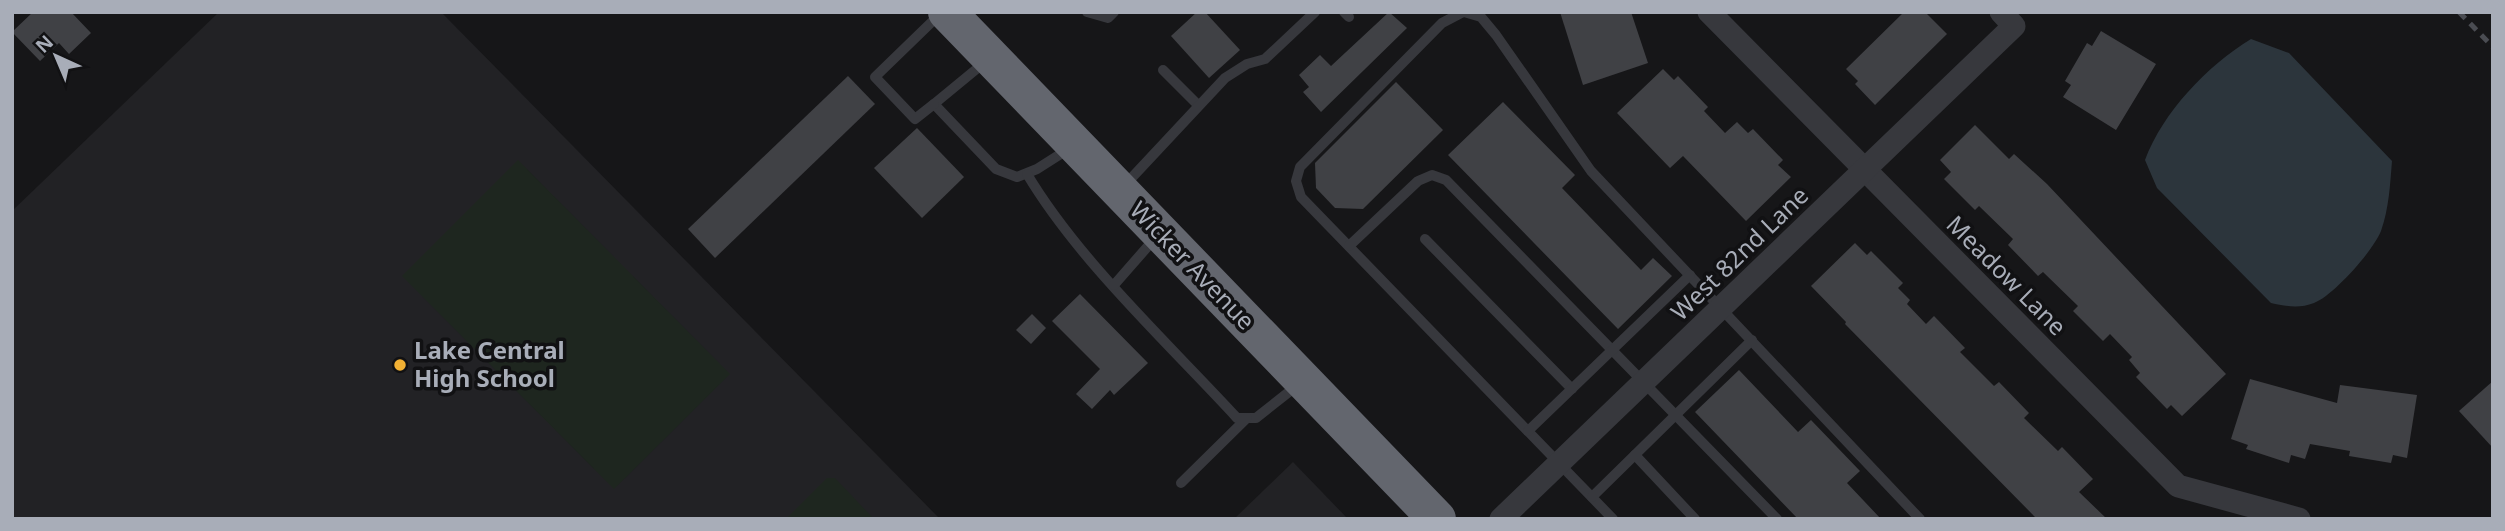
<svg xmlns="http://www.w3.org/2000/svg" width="2505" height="531" font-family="'Noto Sans',sans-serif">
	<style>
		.built { fill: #222225 }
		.green { fill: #1e261f }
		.water { fill: #2c353c }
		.building { fill: #404145 }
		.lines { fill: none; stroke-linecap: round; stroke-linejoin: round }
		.lane { stroke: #37383d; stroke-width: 10 }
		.street { stroke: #37383d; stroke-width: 23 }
		.highway { stroke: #63666e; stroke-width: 38 }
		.rail { stroke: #4a4c52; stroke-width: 5; stroke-dasharray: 9 7; stroke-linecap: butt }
		.poi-dot { fill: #f2b134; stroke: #111113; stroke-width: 2.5 }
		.labels { text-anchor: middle; stroke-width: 7; stroke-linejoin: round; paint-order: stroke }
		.street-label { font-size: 24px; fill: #a8adb8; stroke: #111113 }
		.poi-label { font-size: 24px; font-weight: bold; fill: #a8adb8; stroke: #111113; text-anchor: start }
	</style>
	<rect width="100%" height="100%" fill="#161618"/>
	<g class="built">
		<path d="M219,12H441L940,519H12V211Z"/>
		<path d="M1293,462L1348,519H1234Z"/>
	</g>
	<g class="green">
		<path d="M518,160L730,374L614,489L402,276Z"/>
		<path d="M827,478H835L874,519H786Z"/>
	</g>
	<path class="water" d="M2251,39L2289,53L2392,161C2390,185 2389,208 2381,231C2373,251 2333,296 2314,303C2299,309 2285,306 2271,303L2157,188L2145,160C2163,112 2207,66 2251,39Z"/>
	<g class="building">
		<path d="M33,12H71L91,33L69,54L59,43L40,61L12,32Z"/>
		<path d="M1197,12H1205L1240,50L1209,78L1171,36Z"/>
		<path d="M1389,12L1407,28L1321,112L1303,92L1309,87L1299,75L1320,55L1331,66Z"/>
		<path d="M1560,12H1631L1648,63L1583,85Z"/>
		<path d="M1904,12H1925L1947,34L1875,105L1855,84L1858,81L1846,69Z"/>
		<path d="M2101,31L2156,64L2116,130L2063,97L2071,85L2065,81L2087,43L2092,46Z"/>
		<path d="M1663,69L1674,80L1678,76L1708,107L1704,111L1725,133L1737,122L1748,133L1753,129L1783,160L1778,165L1791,177L1746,221L1683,156L1670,168L1617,113Z"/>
		<path d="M848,76L875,104L715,258L688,229Z"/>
		<path d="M1396,82L1443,130L1363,209L1335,208L1316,188L1315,163Z"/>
		<path d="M1503,102L1575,175L1562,188L1641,270L1653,258L1672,276L1618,329L1448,155Z"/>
		<path d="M1975,125L2009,159L2014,154L2047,184L2226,374L2182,416L2171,405L2167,409L2136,377L2140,373L2129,360L2132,357L2110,334L2103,341L2073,311L2078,306L2043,272L2038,276L2008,245L2013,239L1979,206L1975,210L1944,179L1951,172L1940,160Z"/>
		<path d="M917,128L964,177L922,218L874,168Z"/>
		<path d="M1855,243L1867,255L1871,251L1903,283L1898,288L1910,300L1907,304L1926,324L1934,316L1965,348L1960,352L1994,386L1999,382L2029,413L2024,418L2058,451L2062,447L2093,479L2079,492L2107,519H2037L1845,324L1846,322L1811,286Z"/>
		<path d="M1080,294L1148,363L1114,395L1110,390L1092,409L1076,394L1100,369L1052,321Z"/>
		<path d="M1032,314L1046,328L1031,344L1016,330Z"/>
		<path d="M1739,370L1798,432L1811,420L1860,471L1847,483L1881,519H1798L1695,412Z"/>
		<path d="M2250,379L2337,403L2340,385L2417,395L2407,458L2393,455L2391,463L2349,456L2350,451L2310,444L2305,459L2291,455L2289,463L2246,449L2248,445L2231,439Z"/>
		<path d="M2493,381V448L2459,411Z"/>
	</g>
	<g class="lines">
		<g class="lane">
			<path d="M1087,12L1108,18L1114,12"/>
			<path d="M1344,12L1349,17"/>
			<path d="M1463,12L1442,23L1300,167L1296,181L1301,197L1613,519"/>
			<path d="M1464,12L1481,17L1496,35L1591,171L1920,519"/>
			<path d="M985,62L934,104L996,169L1017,177L1037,169L1070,148"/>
			<path d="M1163,70L1198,105"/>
			<path d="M934,104L915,119L875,77L940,14"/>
			<path d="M1027,174C1079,261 1168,343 1237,418H1256L1299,384"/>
			<path d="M1124,186L1225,78L1247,64L1265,59L1315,12"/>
			<path d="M1425,239L1572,389"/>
			<path d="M1349,246L1418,181L1432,175L1446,180L1777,519"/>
			<path d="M1114,285L1156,237"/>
			<path d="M1528,431L1690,275"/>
			<path d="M1635,455L1695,519"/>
			<path d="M1181,483L1247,418"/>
			<path d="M1592,497L1752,340"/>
		</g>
		<g class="street">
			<path d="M1709,12L2178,486L2299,519"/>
			<path d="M1501,519L2014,26L2001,12"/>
		</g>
		<path class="highway" d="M947,12L1437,519"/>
		<path class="rail" d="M2459,12L2493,47"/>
	</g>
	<circle class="poi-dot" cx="400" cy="365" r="7"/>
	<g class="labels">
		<g class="street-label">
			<text transform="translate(1740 254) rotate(-44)" y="8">West 82nd Lane</text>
			<text transform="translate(1192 266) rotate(46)" y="8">Wicker Avenue</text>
			<text transform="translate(2006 276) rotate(45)" y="8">Meadow Lane</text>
		</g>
		<g class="poi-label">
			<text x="414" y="359">Lake Central<tspan x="414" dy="28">High School</tspan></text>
		</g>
	</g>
	<rect width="2505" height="531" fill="none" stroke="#a8adb8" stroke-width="28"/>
	<g transform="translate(56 56) rotate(316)" stroke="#111113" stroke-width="5" paint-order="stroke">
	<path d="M0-5L12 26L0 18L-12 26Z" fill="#a8adb8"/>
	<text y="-10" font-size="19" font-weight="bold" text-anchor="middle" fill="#a8adb8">N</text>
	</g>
</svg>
